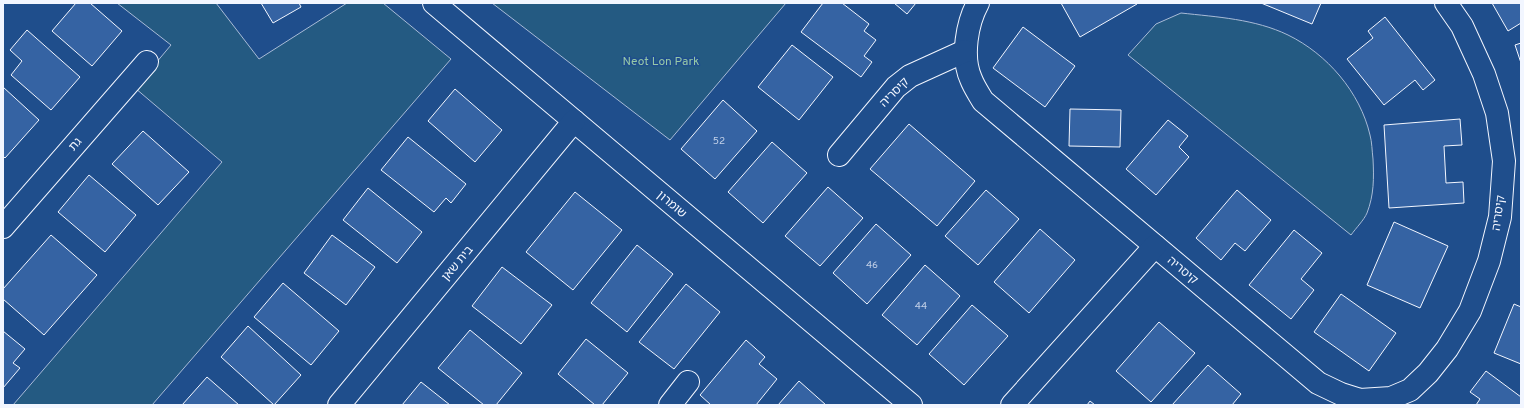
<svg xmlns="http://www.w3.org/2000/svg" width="1524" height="408" font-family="Overpass,'Noto Sans Hebrew',sans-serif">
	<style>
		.green { fill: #245a82; stroke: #a8bbd7 }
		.building { fill: #3563a3; stroke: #f2f6ff }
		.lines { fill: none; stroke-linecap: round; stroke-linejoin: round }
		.minor-casing { stroke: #f2f6ff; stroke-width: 24 }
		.minor { stroke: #1f4e8c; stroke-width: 22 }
		.labels { text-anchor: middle; stroke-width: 3; stroke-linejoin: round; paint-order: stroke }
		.number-label { font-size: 10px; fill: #c3d1e8 }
		.park-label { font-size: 12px; fill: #97c8a6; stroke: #1f4e8c }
		.street-label { font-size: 12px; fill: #f2f6ff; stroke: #1f4e8c }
	</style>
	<rect width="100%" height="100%" fill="#1f4e8c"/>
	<g class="green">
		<path d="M117,3H216L259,59L347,3H383L451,59L152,405H13L222,162L135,88L171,45Z"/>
		<path d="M492,3H786L670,140Z"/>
		<path d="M1181,13C1217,17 1255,19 1288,35C1327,54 1360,92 1370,135C1372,142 1372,151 1373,159C1374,178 1374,195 1367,213C1364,220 1356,228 1351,235L1128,55L1156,24Z"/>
	</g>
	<g class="building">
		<path d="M76,3H90L122,31L92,66L52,31Z"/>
		<path d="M261,3H299L301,7L273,23Z"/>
		<path d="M823,3H842L869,24L864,31L876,40L864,56L872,62L861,77L801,32Z"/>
		<path d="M894,3H916L907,14Z"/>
		<path d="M1061,3H1137V4L1080,37Z"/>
		<path d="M1261,3H1321L1312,24Z"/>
		<path d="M1492,3H1521V23L1508,31Z"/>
		<path d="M1385,17L1435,80L1423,90L1415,80L1384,105L1347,59L1373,38L1368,31Z"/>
		<path d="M1023,27L1075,66L1045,107L993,68Z"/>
		<path d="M27,30L80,77L51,110L11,75L22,61L10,50Z"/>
		<path d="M1521,43V63L1515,45Z"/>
		<path d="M792,45L833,77L799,120L758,87Z"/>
		<path d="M3,87L39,120L5,158L3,156Z"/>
		<path d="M455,89L502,130L475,162L428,121Z"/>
		<path d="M723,100L757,131L715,179L681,149Z"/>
		<path d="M1070,109L1121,110L1120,147L1069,146Z"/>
		<path d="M1460,119L1462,145L1444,146L1446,183L1463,182L1464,203L1389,208L1384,125Z"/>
		<path d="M1168,120L1188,136L1179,147L1189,157L1156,195L1126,169Z"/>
		<path d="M909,124L975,181L937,226L870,169Z"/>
		<path d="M143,131L189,172L158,205L112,164Z"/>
		<path d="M408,137L466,184L451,203L446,198L434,212L381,170Z"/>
		<path d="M772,142L807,173L763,223L728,192Z"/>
		<path d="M89,175L136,215L105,252L58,212Z"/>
		<path d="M828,187L863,218L820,266L785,236Z"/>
		<path d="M368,188L422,232L397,263L343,220Z"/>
		<path d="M986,190L1019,219L978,265L945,236Z"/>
		<path d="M1237,190L1271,220L1245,251L1235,243L1221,260L1196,238Z"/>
		<path d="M575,192L622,230L573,290L526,252Z"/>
		<path d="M1394,222L1448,246L1420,308L1367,285Z"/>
		<path d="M876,224L911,255L867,304L833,273Z"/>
		<path d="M1040,229L1075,260L1029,313L994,282Z"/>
		<path d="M1294,230L1322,253L1301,279L1314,290L1291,319L1249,285Z"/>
		<path d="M51,235L97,275L44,335L3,299V289Z"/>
		<path d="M332,235L375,267L346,305L304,273Z"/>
		<path d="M637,245L673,274L627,332L591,303Z"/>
		<path d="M925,265L960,296L917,345L882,315Z"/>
		<path d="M502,267L552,305L521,344L472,306Z"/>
		<path d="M283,283L339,331L311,365L254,317Z"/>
		<path d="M686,284L720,312L674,369L639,342Z"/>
		<path d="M1341,294L1396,333L1369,371L1314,332Z"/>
		<path d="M1514,304L1521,307V364L1494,353Z"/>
		<path d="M972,305L1008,336L964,385L929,354Z"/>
		<path d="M1159,322L1195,353L1151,402L1116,371Z"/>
		<path d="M248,326L301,375L274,405L221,357Z"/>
		<path d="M470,330L522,373L496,405H484L438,368Z"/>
		<path d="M3,331L25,349L13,363L20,368L3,388Z"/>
		<path d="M586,339L628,373L602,405H595L558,374Z"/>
		<path d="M746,340L765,357L759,364L777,379L756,405H711L700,395Z"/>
		<path d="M1208,365L1241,394L1232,405H1172Z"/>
		<path d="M1486,371L1521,397V405H1476L1480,399L1470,392Z"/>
		<path d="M207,377L239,405H182Z"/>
		<path d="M799,381L826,405H778Z"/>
		<path d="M421,382L450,405H402Z"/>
		<path d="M1090,401L1095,405H1087Z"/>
	</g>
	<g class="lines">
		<g class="minor-casing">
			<g id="minor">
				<path d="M434,3L911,405"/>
				<path d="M978,3C967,23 961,57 971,79C974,87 979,94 983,101L1318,383L1341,394L1360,400L1391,398L1410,390L1428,373L1447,349L1470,311L1489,261L1500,217L1504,161L1497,113L1484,74L1462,26L1446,3"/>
				<path d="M839,155L896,87L910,76L965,51"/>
				<path d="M3,227L147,62"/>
				<path d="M339,405L574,121"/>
				<path d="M670,405L688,382"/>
				<path d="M1012,405L1155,246"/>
			</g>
		</g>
		<use href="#minor" class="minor"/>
	</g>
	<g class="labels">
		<g class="number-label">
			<text x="719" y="144">52</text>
			<text x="872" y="268">46</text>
			<text x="921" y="309">44</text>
		</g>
		<g class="park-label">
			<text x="661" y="65">Neot Lon Park</text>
		</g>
		<g class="street-label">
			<text transform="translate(894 92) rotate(-45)" y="4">קיסריה</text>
			<text transform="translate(75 144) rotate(-49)" y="4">גת</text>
			<text transform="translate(672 204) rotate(40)" y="4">שומרון</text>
			<text transform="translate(1498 213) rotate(-82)" y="4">קיסריה</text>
			<text transform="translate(457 263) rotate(-50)" y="4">בית שאן</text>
			<text transform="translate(1183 270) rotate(40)" y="4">קיסריה</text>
		</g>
	</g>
	<rect width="1524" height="408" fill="none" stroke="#f2f6ff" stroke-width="8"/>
</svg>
